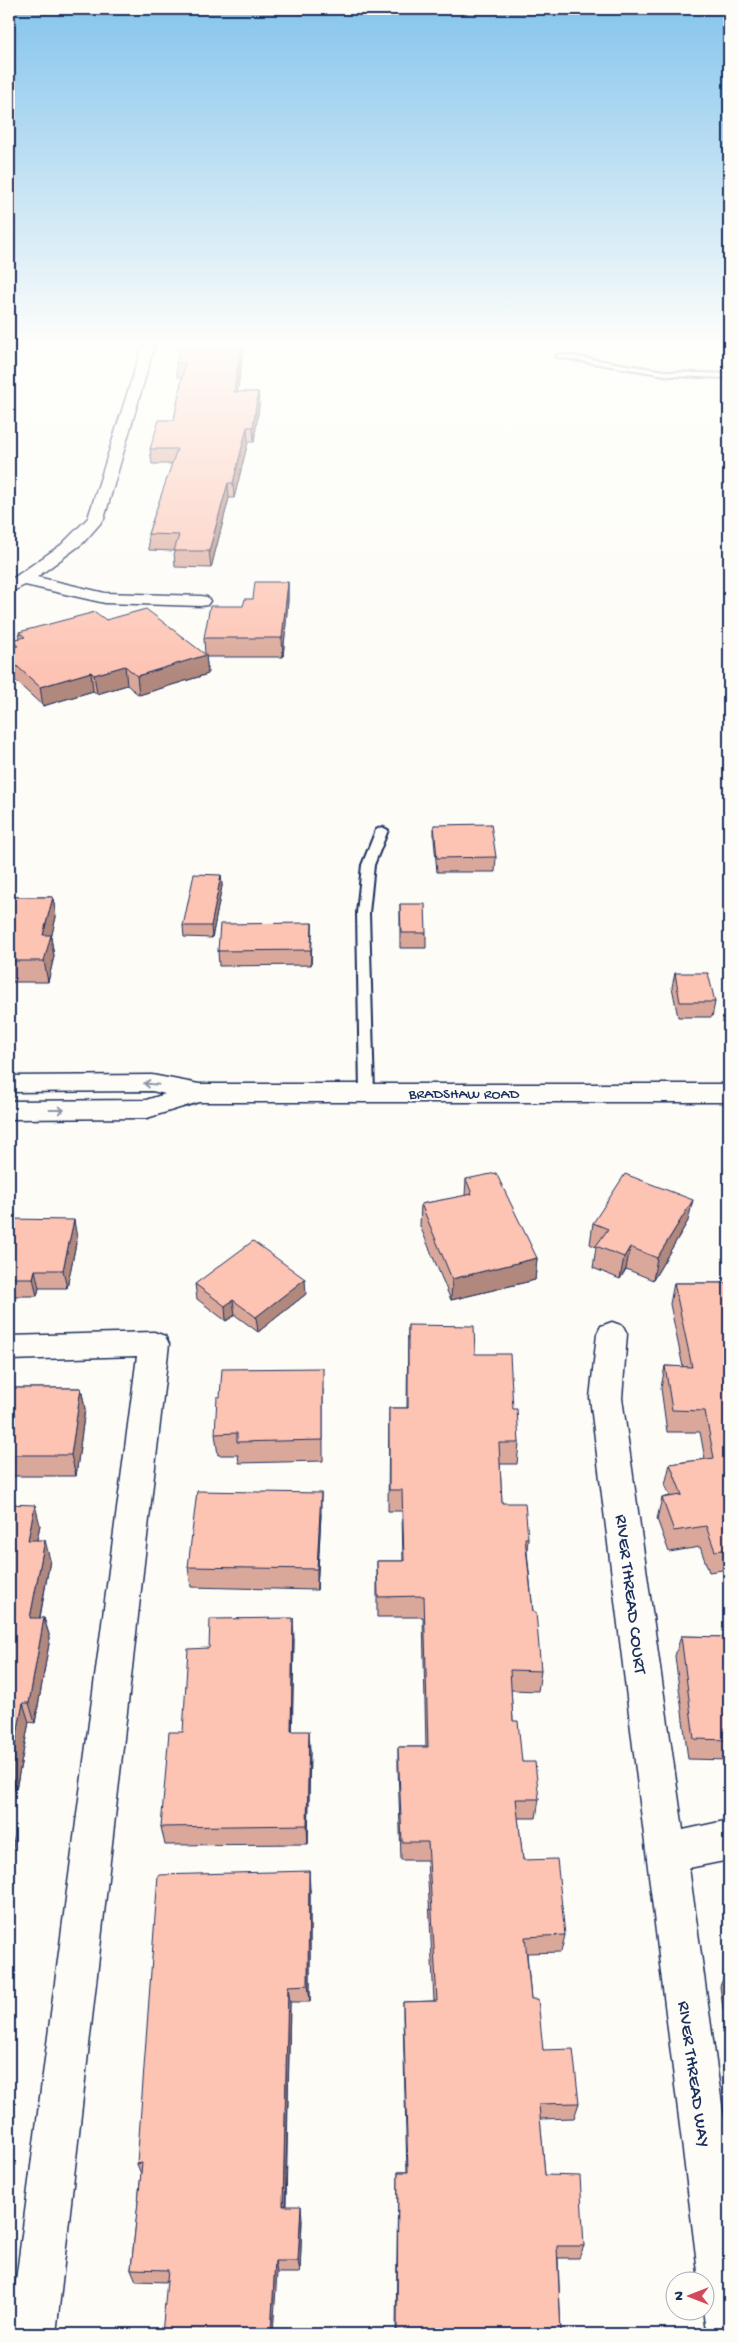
<svg xmlns="http://www.w3.org/2000/svg" width="738" height="2343" font-family="'Gochi Hand',sans-serif">
	<style>
		.lines { fill: none; stroke-linecap: round; stroke-linejoin: round }
		.lane-casing { stroke: #1b2f5e; stroke-width: 4 }
		.street-casing { stroke: #1b2f5e; stroke-width: 3 }
		.secondary-casing { stroke: #1b2f5e; stroke-width: 3 }
		.lane { fill: #fdfcf7; fill-rule: evenodd }
		.street { fill: #fdfcf7; fill-rule: evenodd }
		.secondary { fill: #fdfcf7; fill-rule: evenodd }
		.wall { fill: #daa89a; stroke: #1b2f5e }
		.shaded-wall { fill: #b1887d; stroke: #1b2f5e }
		.building { fill: #fdc3b3; stroke: #1b2f5e }
		.oneway { stroke: #8c96aa }
		.labels { text-anchor: middle; stroke-width: 4; stroke-linejoin: round; paint-order: stroke }
		.street-label { font-size: 15px; fill: #1b2f5e; stroke: #fdfcf7 }
		.near-street-label { font-size: 18px; fill: #1b2f5e; stroke: #fdfcf7 }
	</style>
	<rect width="100%" height="100%" fill="#fdfcf7"/>
	<filter id="ink" filterUnits="userSpaceOnUse"><feTurbulence type="fractalNoise" baseFrequency=".02" numOctaves="2"/><feDisplacementMap in="SourceGraphic" scale="10" xChannelSelector="R" yChannelSelector="G"/><feConvolveMatrix kernelMatrix="1 2 1 2 8 2 1 2 1" color-interpolation-filters="sRGB"/></filter>
	<g filter="url(#ink)">
		<g class="lines">
			<g class="lane-casing">
				<g id="lane">
					<path d="M559,354L671,372L729,374V378L671,376L557,357L556,356Z"/>
					<path d="M382,827L388,830L374,865L369,913L374,1093L367,1098L360,1093L357,913L362,865L376,830Z"/>
				</g>
			</g>
			<g class="street-casing">
				<g id="street">
					<path d="M142,347H154L104,519L83,543L37,577L105,593L201,596L207,597L210,601L207,605L201,606L105,603L25,585L9,593V581L61,545L88,518Z"/>
					<path d="M612,1322L623,1326L627,1334L622,1398L683,1830L729,1820V1860L689,1868L729,2155V2334H709L705,2324L703,2310H706V2280H699L590,1398L597,1334L601,1326Z"/>
					<path d="M154,1332L165,1336L169,1344L56,2334H9L137,1356L9,1360V1336Z"/>
				</g>
			</g>
			<g class="secondary-casing">
				<path id="secondary" d="M152,1075L199,1084H729V1102H199L147,1118L9,1119V1101L146,1100L165,1094L152,1091L9,1092V1076Z"/>
			</g>
			<use href="#lane" class="lane"/>
			<use href="#street" class="street"/>
			<use href="#secondary" class="secondary"/>
		</g>
		<g class="wall">
			<path d="M180,347H244L237,392H258L259,406L254,442H248L234,498H229L211,568L175,567L174,551L149,550L148,534L172,464H152L150,449L174,420L182,377H177L176,363Z"/>
			<path d="M288,582V600L283,657H206L208,674L139,695L127,685L97,694L93,691L43,706L9,675V648L13,647L12,640L20,638L19,632L106,620L205,655L204,638L253,599Z"/>
			<path d="M434,825L496,857L495,872H437L434,839Z"/>
			<path d="M221,875L222,886L212,938L184,937L183,926Z"/>
			<path d="M9,897H53L56,917L51,938L54,956L48,982H9Z"/>
			<path d="M400,904L426,933V948H400Z"/>
			<path d="M312,923L311,965L219,966L218,951Z"/>
			<path d="M675,973L715,1002L712,1017H678L672,987Z"/>
			<path d="M466,1179L537,1258L535,1280L451,1300L420,1226L421,1204L465,1196Z"/>
			<path d="M9,1219L77,1238L67,1288H39L37,1296H9Z"/>
			<path d="M688,1221L653,1280L626,1269L620,1279L593,1268L596,1247L590,1244L593,1223Z"/>
			<path d="M674,1283H729V1569L709,1572L700,1547L669,1552L657,1519L662,1498L670,1496L665,1485L670,1464L705,1459L700,1432H667L661,1388L665,1366L683,1367L670,1304Z"/>
			<path d="M195,1284L306,1294L258,1332L235,1315L226,1321L197,1299Z"/>
			<path d="M408,1325L475,1354L513,1409L519,1443L517,1464H500L502,1503L528,1538L527,1551L533,1612L541,1671L538,1691L511,1690L513,1721L522,1762L539,1799L536,1818H518L523,1860L565,1935L561,1952L527,1953L531,1999L543,2050L579,2103L574,2118L540,2119L545,2175L584,2246L579,2258H558L561,2334H396L398,2172H407L403,2018V2002L434,2001L427,1860H401L398,1766V1747H426L423,1617H377V1561H403L402,1511H388L389,1408H407Z"/>
			<path d="M9,1388H81L85,1409L76,1476H9Z"/>
			<path d="M323,1389V1461L239,1463L238,1455H218L215,1434Z"/>
			<path d="M9,1504L40,1525L37,1540L50,1560L40,1618H44L50,1638L35,1723L29,1722L16,1789H9Z"/>
			<path d="M321,1514L317,1590L191,1587L188,1567Z"/>
			<path d="M681,1636L729,1637V1760L688,1759L675,1656Z"/>
			<path d="M294,1639L292,1731L310,1750L308,1844L165,1845L161,1827L183,1732L209,1648Z"/>
			<path d="M310,1889V2002H290L286,2206L302,2219L300,2273H277L167,2282L136,2281L131,2269L141,2174L137,2164Z"/>
			<path d="M727,1970H729V2053L720,1986Z"/>
		</g>
		<g class="shaded-wall">
			<path d="M241,347H244L235,406L234,392Z"/>
			<path d="M258,392L259,406L254,442L253,427Z"/>
			<path d="M247,427L248,442L234,498L233,483Z"/>
			<path d="M228,483L229,498L211,568L209,551Z"/>
			<path d="M288,582V600L283,657L282,638Z"/>
			<path d="M206,655L208,674L139,695L137,676Z"/>
			<path d="M125,666L127,685L97,694L94,675Z"/>
			<path d="M91,672L93,691L43,706L40,687Z"/>
			<path d="M221,875L222,886L212,938L211,926Z"/>
			<path d="M53,897L56,917L51,938L54,956L48,982L44,961L43,935Z"/>
			<path d="M312,923V938L311,965V950Z"/>
			<path d="M693,1200L688,1221L653,1280L657,1258Z"/>
			<path d="M74,1220L77,1238L67,1288L63,1270Z"/>
			<path d="M630,1247L626,1269L620,1279L624,1257Z"/>
			<path d="M537,1258L535,1280L451,1300L452,1279Z"/>
			<path d="M35,1270L39,1288L37,1296L33,1278Z"/>
			<path d="M305,1279L306,1294L258,1332L256,1317Z"/>
			<path d="M233,1300L235,1315L226,1321L225,1306Z"/>
			<path d="M81,1388L85,1409L76,1476L71,1455Z"/>
			<path d="M321,1493V1514L317,1590V1569Z"/>
			<path d="M35,1505L40,1525L33,1560L28,1540Z"/>
			<path d="M45,1540L50,1560L36,1638L30,1618Z"/>
			<path d="M44,1618L50,1638L35,1723L29,1703Z"/>
			<path d="M293,1618L294,1639L292,1750L291,1731Z"/>
			<path d="M23,1703L29,1722L16,1789L10,1770Z"/>
			<path d="M309,1731L310,1750L308,1844L307,1825Z"/>
			<path d="M9,1827L14,1842L9,1879Z"/>
			<path d="M309,1871L310,1889V2002L308,1985Z"/>
			<path d="M288,1986L290,2002L285,2219L283,2206Z"/>
			<path d="M301,2206L302,2219L300,2273L298,2261Z"/>
			<path d="M275,2261L277,2273L273,2334H271Z"/>
		</g>
		<g class="building">
			<path d="M180,347H241L234,392H258L253,427H247L233,483H228L209,551H174L179,535L148,534L177,449H150L159,420H174L185,363H176Z"/>
			<path d="M255,582H288L282,638H204L210,606H243L245,599H253Z"/>
			<path d="M146,609L206,655L137,676L125,666L94,675L91,672L40,687L9,659V648L18,646L12,640L25,637L19,632L95,612L106,620Z"/>
			<path d="M491,824L496,857L437,858L434,825Z"/>
			<path d="M194,874L221,875L211,926H183Z"/>
			<path d="M9,897H53L43,935H51L44,961H9Z"/>
			<path d="M400,904H425L426,933H401Z"/>
			<path d="M312,923L311,950L218,951L220,924Z"/>
			<path d="M675,973H708L715,1002H680Z"/>
			<path d="M496,1173L537,1258L452,1279L421,1204L472,1194L466,1179Z"/>
			<path d="M625,1174L693,1200L657,1258L630,1247L624,1257L596,1246L608,1229L593,1223Z"/>
			<path d="M9,1219L74,1220L63,1270H35L33,1278H9Z"/>
			<path d="M253,1241L305,1279L256,1317L233,1300L225,1306L195,1284Z"/>
			<path d="M674,1283H729V1549L715,1551L706,1526L674,1531L662,1498L682,1495L670,1464L714,1458L705,1411L672,1410L665,1366L692,1367Z"/>
			<path d="M408,1325L474,1326L475,1354H510L513,1409H517L519,1443H499L502,1503H525L528,1538H525L533,1612H536L541,1671L510,1670L513,1721H518L522,1762H535L539,1799H516L523,1860L557,1859L565,1935L525,1937L531,1999H538L543,2050L573,2049L579,2103L539,2104L545,2175L580,2176L584,2246H557L561,2334H397L398,2172H408L403,2002L437,2001L428,1842H402L398,1747H428L424,1596L378,1597L377,1561H404L402,1490H389V1408H408Z"/>
			<path d="M323,1368V1440L237,1442V1433L215,1434L217,1397H220L222,1369Z"/>
			<path d="M9,1388H81L71,1455H9Z"/>
			<path d="M197,1491L321,1493L317,1569L188,1567Z"/>
			<path d="M9,1504L35,1505L28,1540H45L30,1618H44L29,1703H23L10,1770H9Z"/>
			<path d="M293,1618L291,1731H309L307,1825L161,1827L169,1732H183L188,1649L209,1648L210,1619Z"/>
			<path d="M681,1636L729,1637V1740L694,1739Z"/>
			<path d="M309,1871L308,1985L288,1986L283,2206H301L298,2261H275L271,2334H162L168,2270L131,2269L142,2163L137,2164L158,1875Z"/>
			<path d="M727,1970H729V1986Z"/>
		</g>
		<defs><path id="oneway-shaft" d="M-6 0H5M1.5-3L5.5 0L1.5 3" fill="none" stroke-width="1.6" stroke-linecap="round" stroke-linejoin="round" transform="scale(1.25)"/></defs>
		<g class="oneway">
			<use href="#oneway-shaft" transform="translate(151 1084) rotate(-175)"/>
			<use href="#oneway-shaft" transform="translate(57 1110)"/>
		</g>
	</g>
	<linearGradient id="sky" x2="0" y2="1"><stop stop-color="#85c4ec"/><stop offset="0.51" stop-color="#fefefb"/><stop offset="1" stop-color="#fefefb" stop-opacity="0"/></linearGradient>
	<rect width="738" height="675" fill="url(#sky)"/>
	<g class="labels">
		<g class="street-label">
			<text x="464" y="1098">BRADSHAW ROAD</text>
		</g>
		<g class="near-street-label">
			<text transform="translate(632 1594) rotate(83)" y="6">RIVER THREAD COURT</text>
			<text transform="translate(695 2074) rotate(82)" y="6">RIVER THREAD WAY</text>
		</g>
	</g>
	<rect width="738" height="2343" fill="none" stroke="#fdfcf7" stroke-width="30"/>
	<rect x="15" y="15" width="708" height="2313" fill="none" stroke="#1b2f5e" stroke-width="2" filter="url(#ink)"/>
	<g transform="translate(690 2296) rotate(270)"><circle r="24" fill="#fdfcf7" stroke="#a3aaba"/>
	<path d="M0-4L9 19L0 12L-9 19Z" fill="#d1495b"/>
	<text y="-8" font-size="14" font-weight="bold" text-anchor="middle" fill="#1b2f5e">N</text>
	</g>
</svg>
